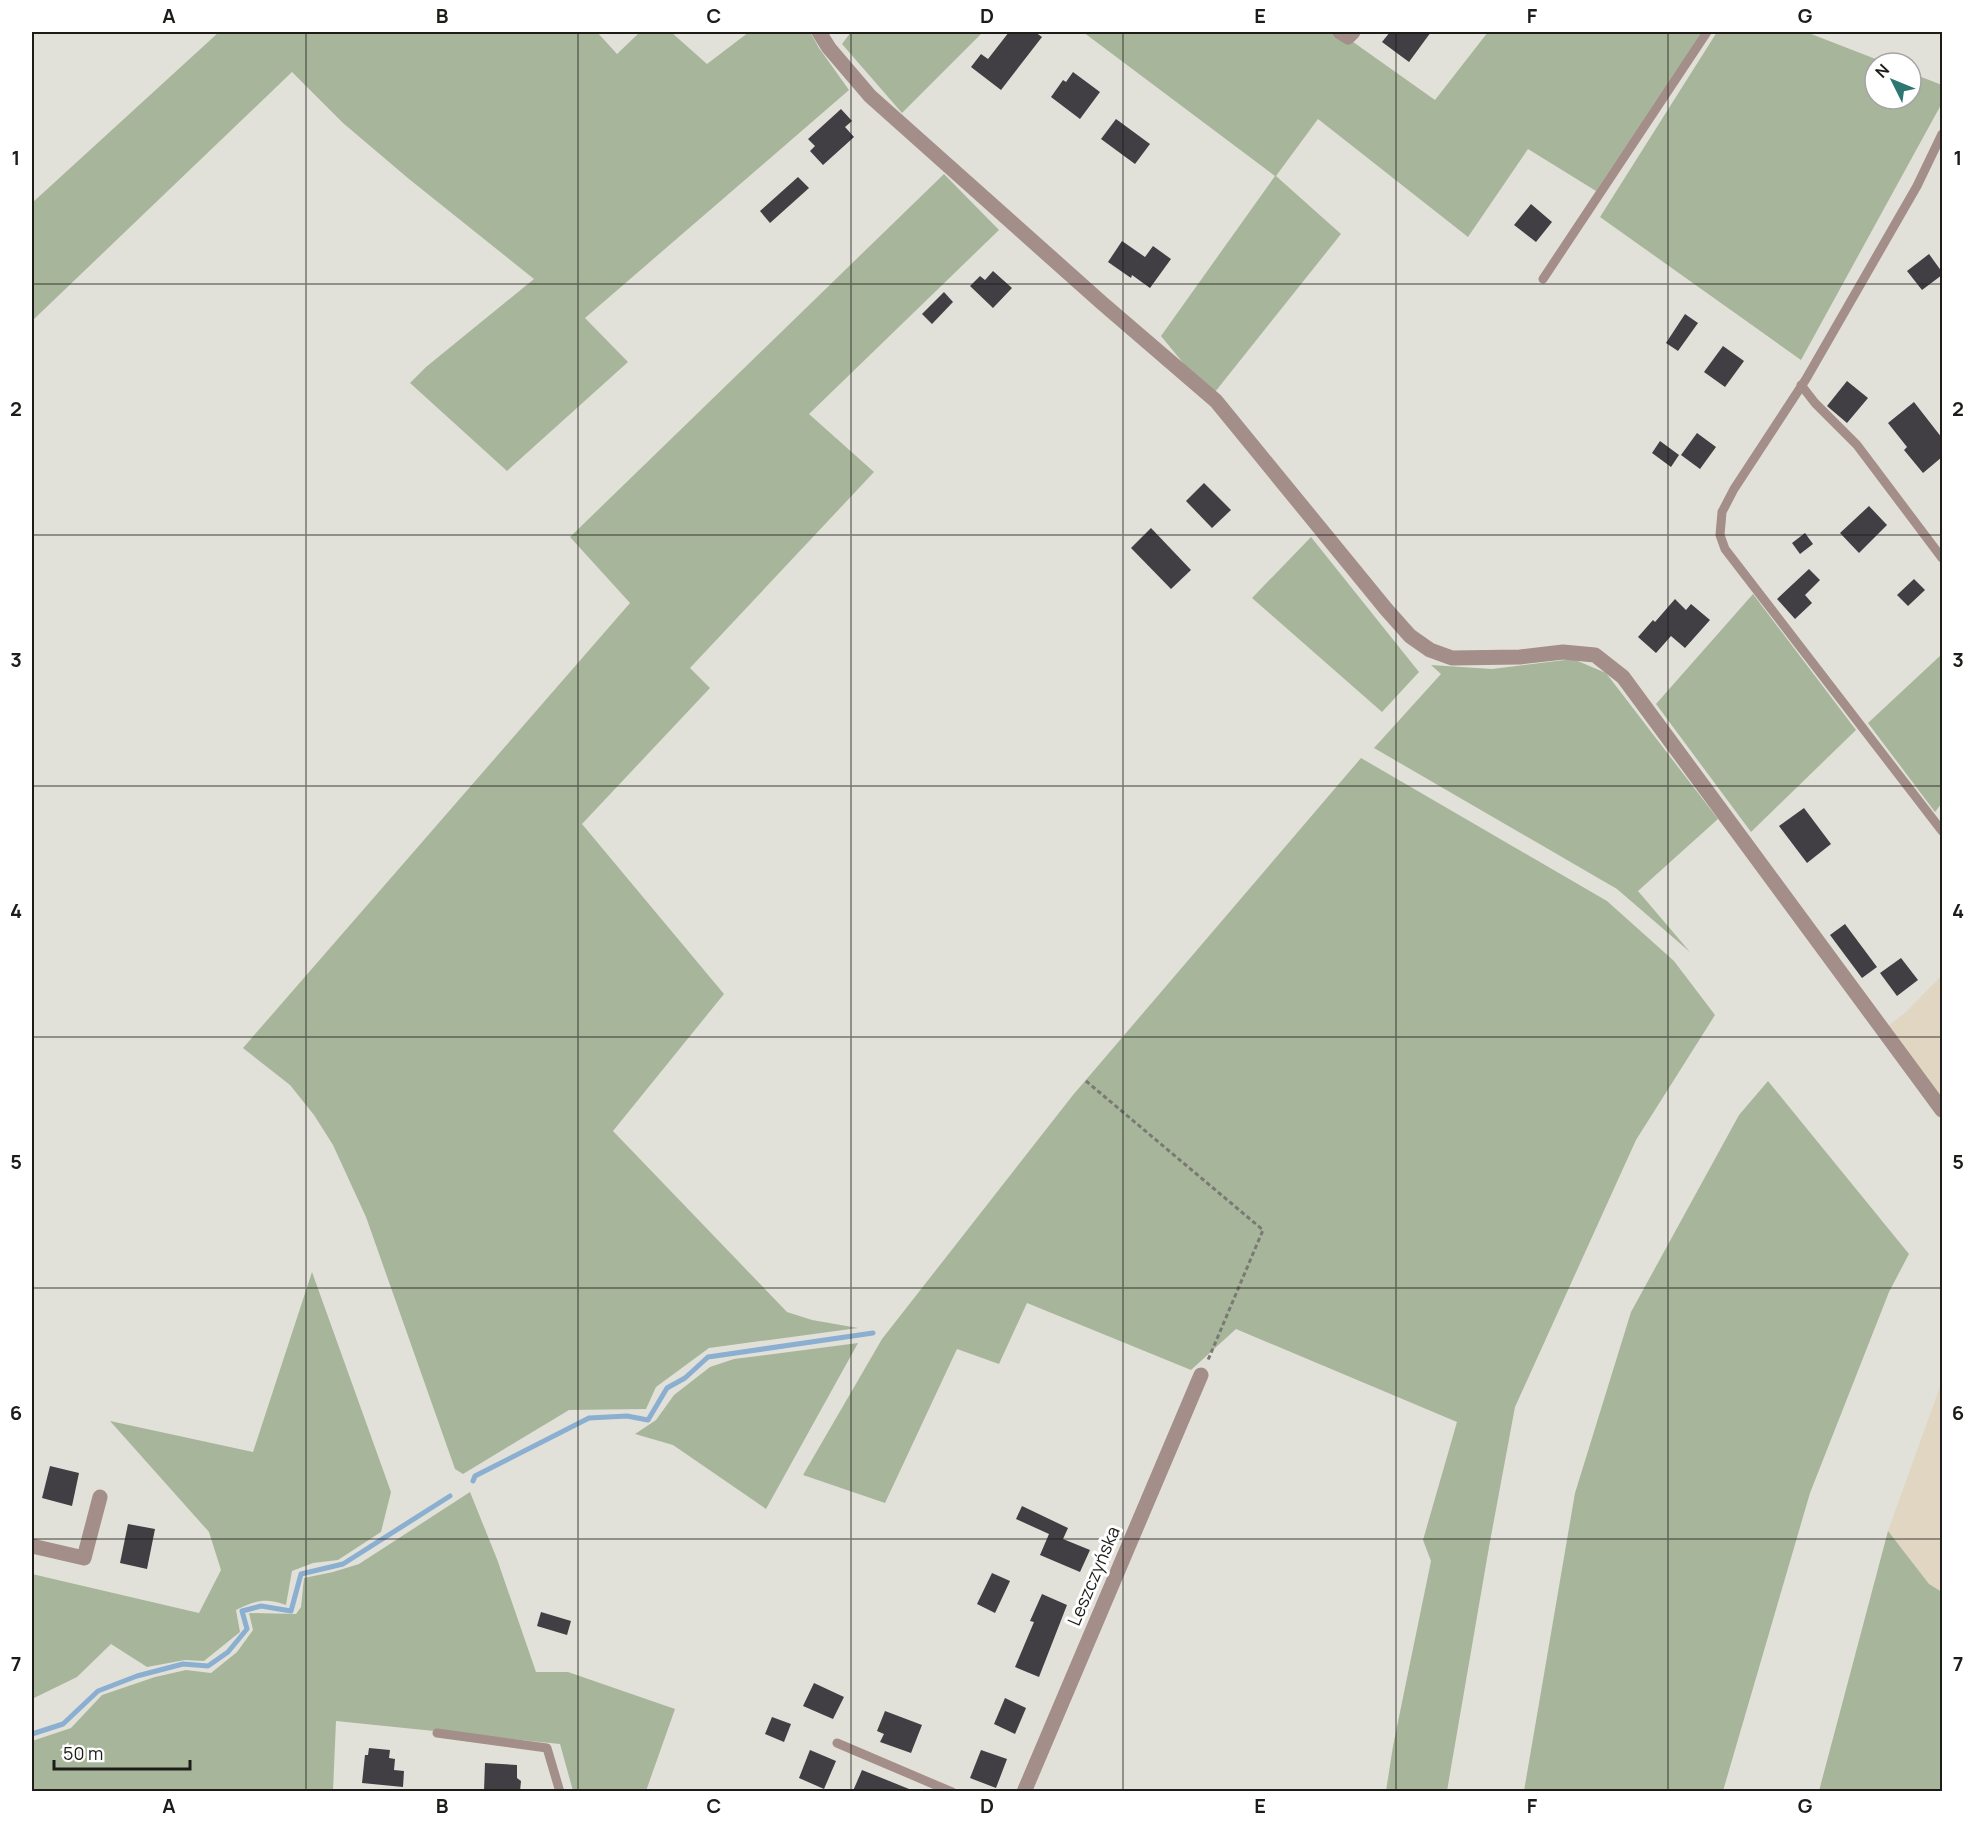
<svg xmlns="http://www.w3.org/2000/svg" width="1974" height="1823" font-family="Manrope,sans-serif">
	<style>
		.commercial { fill: #e0d6c1 }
		.green { fill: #a7b69a }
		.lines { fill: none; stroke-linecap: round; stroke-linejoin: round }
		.stream { stroke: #8bafd0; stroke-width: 5 }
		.building { fill: #413e44 }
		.path { stroke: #7a7973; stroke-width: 3; stroke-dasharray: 4.5 3; stroke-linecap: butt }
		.lane { stroke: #a48e89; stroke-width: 9 }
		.street { stroke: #a48e89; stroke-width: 15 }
		.grid { fill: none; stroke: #1d1c19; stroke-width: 1.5; stroke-opacity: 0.55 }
		.labels { text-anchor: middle; stroke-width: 6; stroke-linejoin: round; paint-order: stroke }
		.street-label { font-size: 18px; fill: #1d1c19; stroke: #fff }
		.neatline { fill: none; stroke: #1d1c19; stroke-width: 2 }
		.grid-label { font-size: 20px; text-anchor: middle; font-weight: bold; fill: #1d1c19 }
	</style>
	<rect width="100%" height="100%" fill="#e2e1d9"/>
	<g class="commercial">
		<path d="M1942,975V1115L1883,1030L1906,1012Z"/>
		<path d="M1942,1381V1592L1929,1584L1888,1531Z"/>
	</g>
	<g class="green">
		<path d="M219,32H597L617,54L640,32H671L707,64L749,32H810L819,48L849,90L585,318L628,362L507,471L410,383L426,367L534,279L409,179L343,123L292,72L32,321V203Z"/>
		<path d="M851,32H983L902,113L842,44Z"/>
		<path d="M1083,32H1339L1435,100L1488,32H1702L1596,191L1528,149L1468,237L1318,119L1276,176L1341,234L1211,397L1161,336L1275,176Z"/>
		<path d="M1717,32H1806L1886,63H1875V99H1911V73L1942,85V103L1801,360L1600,217Z"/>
		<path d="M944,174L999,230L809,414L874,472L690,668L710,688L582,824L724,994L613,1131L787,1312L812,1320L858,1328L709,1348L656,1387L646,1409L569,1410L463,1474L455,1469L366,1217L333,1145L314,1115L290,1085L243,1048L630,603L570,537Z"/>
		<path d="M1311,537L1419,672L1382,712L1252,598Z"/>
		<path d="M1753,594L1856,730L1751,832L1656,704Z"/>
		<path d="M1942,654V803L1935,812L1868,723Z"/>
		<path d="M1573,659L1606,673L1718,819L1638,891L1690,952L1617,889L1374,748L1441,674L1431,665L1492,669Z"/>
		<path d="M1361,758L1607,901L1674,961L1715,1015L1636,1140L1515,1407L1489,1547L1447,1791H1386L1393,1746L1431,1561L1423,1540L1457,1422L1236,1329L1191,1370L1027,1303L999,1364L957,1349L885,1503L803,1475L882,1339L1073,1095Z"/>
		<path d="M1768,1081L1909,1254L1889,1292L1810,1493L1723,1791H1524L1575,1493L1631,1312L1739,1115Z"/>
		<path d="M312,1272L391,1492L381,1532L338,1560L313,1563L292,1571L286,1605C264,1598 257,1600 236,1610L240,1632L204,1661L185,1660L147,1667L111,1644L77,1677L32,1699V1574L199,1613L221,1570L209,1532L110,1421L253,1452Z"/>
		<path d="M858,1343L766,1509L673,1445L635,1434L656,1420L674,1395L710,1367L734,1359Z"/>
		<path d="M470,1492L497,1559L536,1672H568L675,1709L646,1791H573L560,1744L336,1721L333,1791H32V1741L71,1728L102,1695L155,1677L186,1670L211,1673L237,1652L253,1630L249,1613L296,1614L301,1607L304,1578L333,1572L359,1564Z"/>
		<path d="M1888,1531L1929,1584L1942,1592V1791H1819Z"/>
	</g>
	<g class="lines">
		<g class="stream">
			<path d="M473,1481L475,1476L589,1418L627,1416L648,1420L667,1388L685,1378L708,1357L873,1333"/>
			<path d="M32,1734L63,1724L98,1691L137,1676L183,1664L208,1666L228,1652L247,1629L242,1611L261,1606L291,1611L301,1574L343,1564L450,1496"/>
		</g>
	</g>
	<g class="building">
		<path d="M1009,32H1035L1042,37L1001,90L971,67L981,54L988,59Z"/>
		<path d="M1390,32H1431L1409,62L1382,42Z"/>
		<path d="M1073,72L1100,92L1080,119L1051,97L1063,80L1066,82Z"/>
		<path d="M841,109L852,121L845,127L854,137L823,165L810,151L815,146L808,139Z"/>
		<path d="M1116,119L1150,144L1135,164L1101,139Z"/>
		<path d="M798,177L809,188L770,223L760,211Z"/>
		<path d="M1531,204L1552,222L1536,242L1514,225Z"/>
		<path d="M1122,241L1145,257L1153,246L1171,259L1150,288L1132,275L1131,278L1108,262Z"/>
		<path d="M1929,254L1942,272V275L1922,290L1907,271Z"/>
		<path d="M993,271L1012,288L993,308L970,286L980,276L985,280Z"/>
		<path d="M944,292L953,302L932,324L922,314Z"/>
		<path d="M1685,314L1698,323L1678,351L1666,343Z"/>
		<path d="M1723,346L1744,361L1725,387L1704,372Z"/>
		<path d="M1847,381L1868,398L1847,423L1827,406Z"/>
		<path d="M1914,402L1942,438V457L1923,473L1904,450L1907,447L1888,423Z"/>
		<path d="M1697,433L1716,447L1700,469L1681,455Z"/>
		<path d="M1660,441L1679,455L1671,467L1652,453Z"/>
		<path d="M1204,483L1231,510L1212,528L1186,501Z"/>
		<path d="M1869,506L1887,525L1859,553L1840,533Z"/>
		<path d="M1151,528L1191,570L1171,589L1131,548Z"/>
		<path d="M1805,533L1813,544L1800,554L1792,543Z"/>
		<path d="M1809,569L1820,580L1805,595L1812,603L1795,619L1777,599Z"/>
		<path d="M1914,579L1925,590L1908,606L1897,595Z"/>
		<path d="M1675,599L1686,610L1691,604L1710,620L1685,648L1671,636L1656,653L1638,637L1653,620L1655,622Z"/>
		<path d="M1804,808L1831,844L1807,863L1779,826Z"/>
		<path d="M1845,924L1877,967L1862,978L1830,935Z"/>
		<path d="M1901,958L1918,980L1897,996L1880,973Z"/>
		<path d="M50,1466L79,1473L72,1506L42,1498Z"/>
		<path d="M1022,1506L1068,1528L1063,1539L1090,1550L1080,1572L1040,1555L1049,1534L1016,1519Z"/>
		<path d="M128,1524L155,1529L147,1569L120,1563Z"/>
		<path d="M992,1573L1010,1581L995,1613L977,1604Z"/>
		<path d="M1042,1594L1067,1605L1039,1677L1015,1667L1034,1622L1030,1621Z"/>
		<path d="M541,1612L571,1621L567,1635L537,1626Z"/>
		<path d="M814,1683L844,1697L833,1719L803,1706Z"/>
		<path d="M1005,1698L1026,1708L1015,1734L994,1724Z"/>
		<path d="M885,1711L922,1725L911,1753L880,1742L884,1734L877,1731Z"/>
		<path d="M772,1717L791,1724L784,1742L765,1734Z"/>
		<path d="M369,1748L390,1750L389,1758L395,1759L394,1770L404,1771L403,1787L362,1783L365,1755H368Z"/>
		<path d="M810,1750L836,1761L824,1789L799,1778Z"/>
		<path d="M981,1750L1007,1759L996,1788L970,1778Z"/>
		<path d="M485,1763L517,1765V1778L521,1781L520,1791H484Z"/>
		<path d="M862,1770L914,1791H853Z"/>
	</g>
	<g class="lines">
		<path class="path" d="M1086,1081L1263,1230L1208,1360"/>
		<g class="lane">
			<path d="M1942,134L1917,186L1806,379L1734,489L1722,512L1720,535L1725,549L1942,831"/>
			<path d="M1543,279L1707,32"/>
			<path d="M1801,385L1815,403L1857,445L1942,558"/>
			<path d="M437,1733L547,1748L560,1792"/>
			<path d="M837,1743L952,1792"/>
		</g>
		<g class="street">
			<path d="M819,32L829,48L870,96L1102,303L1216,401L1386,609L1410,636L1430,650L1452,658L1520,657L1563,652L1595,655L1623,677L1942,1110"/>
			<path d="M1340,32L1348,37L1353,32"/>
			<path d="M32,1546L84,1558L100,1497"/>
			<path d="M1024,1792L1201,1375"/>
		</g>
	</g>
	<path class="grid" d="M306,32V1792M578,32V1792M851,32V1792M1123,32V1792M1396,32V1792M1668,32V1792M32,284H1942M32,535H1942M32,786H1942M32,1037H1942M32,1288H1942M32,1539H1942"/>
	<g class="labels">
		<g class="street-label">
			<text transform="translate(1094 1576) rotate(-67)" y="6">Leszczyńska</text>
		</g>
	</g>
	<rect width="1974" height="1823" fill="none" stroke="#ffffff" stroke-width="66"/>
	<g transform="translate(1893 81) rotate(313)"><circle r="28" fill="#ffffff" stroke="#a5a4a3" stroke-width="1.5"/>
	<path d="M0-4.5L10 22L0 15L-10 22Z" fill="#2d7671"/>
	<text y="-9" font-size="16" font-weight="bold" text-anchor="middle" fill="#1d1c19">N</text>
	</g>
	<path d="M54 1760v9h136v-9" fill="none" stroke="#1d1c19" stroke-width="3"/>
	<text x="63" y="1760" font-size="18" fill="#1d1c19" stroke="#ffffff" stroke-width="4.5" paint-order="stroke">50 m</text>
	<rect x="33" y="33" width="1908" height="1757" class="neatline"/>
	<g class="grid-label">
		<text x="169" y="23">A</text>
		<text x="442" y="23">B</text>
		<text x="714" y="23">C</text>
		<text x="987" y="23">D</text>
		<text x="1260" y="23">E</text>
		<text x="1532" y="23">F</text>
		<text x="1805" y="23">G</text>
		<text x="16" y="165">1</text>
		<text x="1958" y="165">1</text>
		<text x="16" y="416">2</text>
		<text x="1958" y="416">2</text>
		<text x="16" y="667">3</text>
		<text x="1958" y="667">3</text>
		<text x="16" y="918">4</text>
		<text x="1958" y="918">4</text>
		<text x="16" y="1169">5</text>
		<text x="1958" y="1169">5</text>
		<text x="16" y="1420">6</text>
		<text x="1958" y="1420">6</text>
		<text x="16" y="1671">7</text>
		<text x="1958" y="1671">7</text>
		<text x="169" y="1813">A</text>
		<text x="442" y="1813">B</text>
		<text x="714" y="1813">C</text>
		<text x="987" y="1813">D</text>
		<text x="1260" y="1813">E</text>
		<text x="1532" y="1813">F</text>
		<text x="1805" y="1813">G</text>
	</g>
</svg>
